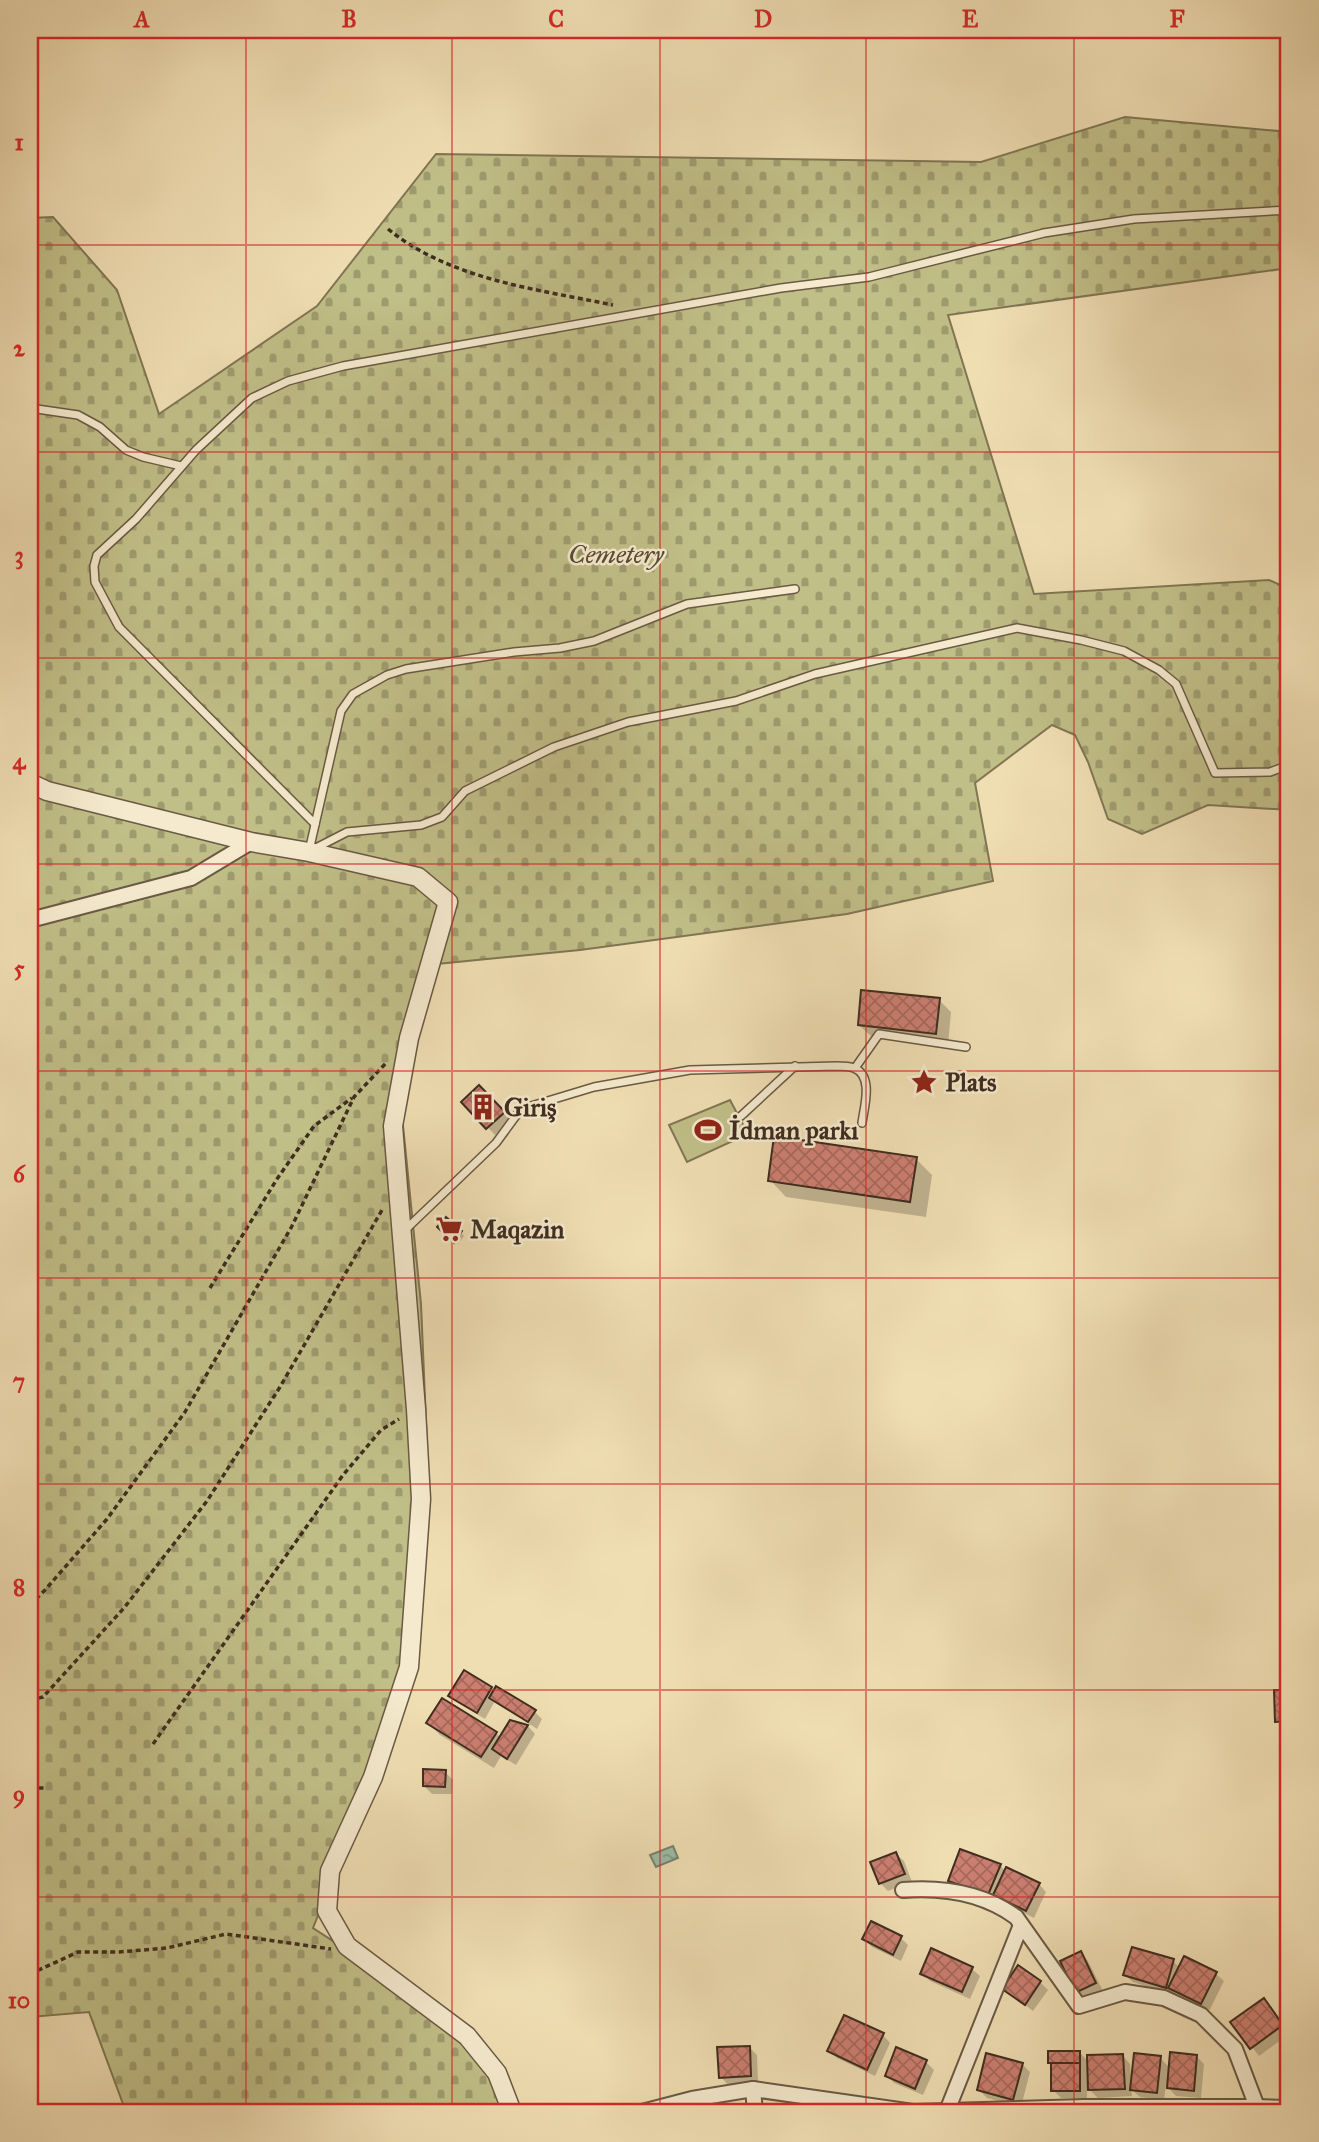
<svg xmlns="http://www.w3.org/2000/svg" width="1319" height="2142" font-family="'IM FELL Great Primer',serif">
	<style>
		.grass { fill: #c1bf88; stroke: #807654; stroke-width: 2 }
		.cemetery { fill: url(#cemetery-stones); stroke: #807654; stroke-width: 2 }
		.water { fill: url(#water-ripples); stroke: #768371; stroke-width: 2 }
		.shadow { fill: #0003 }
		.building { fill: url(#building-cross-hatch); stroke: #3e2d1f; stroke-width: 2 }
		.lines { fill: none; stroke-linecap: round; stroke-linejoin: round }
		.service-casing { stroke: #6a5944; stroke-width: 10 }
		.minor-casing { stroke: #6a5944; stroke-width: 18 }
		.tertiary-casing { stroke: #6a5944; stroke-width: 21 }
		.path { stroke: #3e2d1f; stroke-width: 3.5; stroke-dasharray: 5 3.5; stroke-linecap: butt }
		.service { stroke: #f5eace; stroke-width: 7 }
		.minor { stroke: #f5eace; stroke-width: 14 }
		.tertiary { stroke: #f5eace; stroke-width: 18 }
		.grid { fill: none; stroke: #d62828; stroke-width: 2; stroke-opacity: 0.55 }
		.labels { text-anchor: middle; stroke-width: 5; stroke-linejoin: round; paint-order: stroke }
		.park-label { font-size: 26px; font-style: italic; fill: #584a34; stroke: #f5eace }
		.poi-label { font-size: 26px; font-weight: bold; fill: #3e2d1f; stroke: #f5eace; text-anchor: start }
		.neatline { fill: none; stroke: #d62828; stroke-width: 2.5 }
		.grid-label { font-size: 23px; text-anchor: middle; font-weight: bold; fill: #d62828 }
	</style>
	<defs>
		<pattern id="cemetery-stones" width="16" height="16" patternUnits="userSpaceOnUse" patternTransform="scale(1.75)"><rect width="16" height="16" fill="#c1bf88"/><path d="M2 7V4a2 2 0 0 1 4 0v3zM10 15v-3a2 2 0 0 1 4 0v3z" fill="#9e9c6f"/></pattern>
		<pattern id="water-ripples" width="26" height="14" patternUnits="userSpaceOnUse" patternTransform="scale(1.75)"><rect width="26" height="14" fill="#9bbda7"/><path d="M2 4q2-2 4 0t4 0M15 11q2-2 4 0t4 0" fill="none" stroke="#809a87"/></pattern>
		<pattern id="building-cross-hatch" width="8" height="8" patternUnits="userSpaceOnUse" patternTransform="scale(1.75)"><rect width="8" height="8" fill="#cc7f71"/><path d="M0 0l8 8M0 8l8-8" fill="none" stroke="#a7685c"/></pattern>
	</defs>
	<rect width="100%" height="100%" fill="#f0deb3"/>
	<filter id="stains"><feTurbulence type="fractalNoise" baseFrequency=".00286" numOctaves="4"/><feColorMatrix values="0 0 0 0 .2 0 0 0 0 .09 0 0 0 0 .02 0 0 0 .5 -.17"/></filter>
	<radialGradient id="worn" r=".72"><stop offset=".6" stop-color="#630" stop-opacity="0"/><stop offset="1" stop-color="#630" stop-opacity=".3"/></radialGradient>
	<path class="grass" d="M730,1100L748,1134L687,1162L669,1125Z"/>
	<path class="cemetery" d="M1125,117L1289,132V268L948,315L1034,594L1269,580L1289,589V810L1208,805L1142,834L1108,819L1088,762L1075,735L1052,725L975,783L993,881L847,914L580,950L437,964L397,1066L421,1304L429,1493L401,1706L313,1928L415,1994L483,2050L503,2112H126L89,2012L30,2017V218L53,217L117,290L159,414L317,306L436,154L981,162Z"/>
	<path class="water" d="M673,1846L678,1858L656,1867L650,1855Z"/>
	<g class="shadow">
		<path d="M939,1000L951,1012L948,1045L872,1037L859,1025Z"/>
		<path d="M479,1087L511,1121L495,1135L464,1102Z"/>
		<path d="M916,1159L932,1175L926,1217L786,1197L770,1180Z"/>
		<path d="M446,1219L464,1236L458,1244L440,1227Z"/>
		<path d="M491,1688L535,1712L542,1719L537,1729L495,1701L485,1719L458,1703L451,1696Z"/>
		<path d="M1289,1691V1729H1285L1277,1721Z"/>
		<path d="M511,1722L528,1726L535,1734L516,1765L501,1756L494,1768L440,1735L428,1723L496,1733L501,1738Z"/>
		<path d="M445,1772L453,1780L452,1794H432L424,1786Z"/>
		<path d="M896,1854L904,1861L912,1882L888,1891L880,1883Z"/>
		<path d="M1000,1865L1006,1872L1039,1884L1046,1892L1034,1918L1002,1902L998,1898L996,1901L957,1888L950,1880Z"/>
		<path d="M901,1938L908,1945L901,1961L872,1947L864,1939Z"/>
		<path d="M932,1951L972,1969L980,1976L970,1999L930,1981L922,1973Z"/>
		<path d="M1081,1953L1088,1961L1103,1991L1084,1999L1077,1992Z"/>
		<path d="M1173,1961L1180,1968L1216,1974L1224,1981L1209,2011L1174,1992L1173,1995L1133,1982L1125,1975Z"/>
		<path d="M1040,1982L1048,1990L1033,2011L1004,1989Z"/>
		<path d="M1264,2000L1289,2034L1259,2056L1233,2022Z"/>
		<path d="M883,2035L890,2043L875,2076L837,2058L830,2051Z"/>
		<path d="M749,2047L757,2055L758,2083L728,2085L721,2077Z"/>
		<path d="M1079,2052L1089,2062L1123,2056L1130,2064L1131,2078H1133L1160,2058L1170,2068L1196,2056L1204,2064L1201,2098L1176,2096L1166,2085L1164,2100L1140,2097L1131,2089L1132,2096L1098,2098L1087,2087V2098H1061L1053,2090V2066L1049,2062Z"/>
		<path d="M926,2062L934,2070L923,2095L894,2083L887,2075Z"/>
		<path d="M1022,2064L1030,2072L1021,2107L987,2098L979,2090Z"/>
	</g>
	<g class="building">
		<path d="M861,990L940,998L936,1034L858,1025Z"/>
		<path d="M479,1085L505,1112L486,1129L461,1102Z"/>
		<path d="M774,1136L917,1157L910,1202L768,1181Z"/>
		<path d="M446,1217L462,1231L454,1243L437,1227Z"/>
		<path d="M464,1670L492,1687L477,1713L448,1696Z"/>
		<path d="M496,1686L536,1710L528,1722L489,1698Z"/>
		<path d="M1274,1690H1289V1721L1275,1722Z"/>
		<path d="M442,1698L497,1732L481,1757L426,1723Z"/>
		<path d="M510,1720L528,1725L507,1759L492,1749Z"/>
		<path d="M423,1769L446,1770L445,1787L423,1786Z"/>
		<path d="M960,1849L1001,1864L988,1895L948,1881Z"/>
		<path d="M896,1852L905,1874L879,1884L870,1862Z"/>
		<path d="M1006,1867L1040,1883L1026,1911L993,1895Z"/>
		<path d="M871,1921L902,1936L893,1955L862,1939Z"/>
		<path d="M1132,1947L1174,1959L1166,1988L1123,1975Z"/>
		<path d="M931,1948L973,1967L962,1992L920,1974Z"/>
		<path d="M1081,1951L1096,1983L1075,1993L1060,1961Z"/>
		<path d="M1184,1956L1217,1972L1201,2004L1168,1988Z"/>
		<path d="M1018,1965L1041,1981L1025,2005L1002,1989Z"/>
		<path d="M1264,1998L1283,2025L1250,2049L1230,2022Z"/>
		<path d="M844,2015L884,2033L867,2070L827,2051Z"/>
		<path d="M750,2046L751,2076L719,2078L717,2047Z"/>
		<path d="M896,2047L927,2060L915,2089L885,2076Z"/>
		<rect x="1048" y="2051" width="32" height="12"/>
		<path d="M1170,2052L1197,2055L1194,2091L1167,2088Z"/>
		<path d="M986,2053L1023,2063L1013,2100L977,2090Z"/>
		<path d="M1134,2053L1161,2056L1157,2093L1130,2090Z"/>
		<path d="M1123,2054L1125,2089L1088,2090L1087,2055Z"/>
		<rect x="1051" y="2063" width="29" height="28"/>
		<path d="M818,2108V2112H783L782,2111Z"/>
	</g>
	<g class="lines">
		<g class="service-casing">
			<g id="service">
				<path d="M30,408L78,415L100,427L126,450L143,457L181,466"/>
				<path d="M315,824L119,627L95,582L94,566L97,555L136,519L196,450L252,398L288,381L343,366L781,288L869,277L1044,233L1134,219L1289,210"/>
				<path d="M312,850L347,832L421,825L442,817L465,791L554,747L628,722L736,701L815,674L1017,628L1081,640L1124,651L1159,670L1176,684L1215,773L1270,772L1289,765"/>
				<path d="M309,851L341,711L353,694L387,675L406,669L514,652L560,648L594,641L687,604L795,589"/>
				<path d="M855,1068L879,1034L966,1047"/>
				<path d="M741,1116L795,1066"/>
				<path d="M403,1232L496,1143L521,1109L594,1087L690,1070L836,1066C841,1066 849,1066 854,1068C874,1076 864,1107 862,1123"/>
			</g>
		</g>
		<g class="minor-casing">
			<g id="minor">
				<path d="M30,920L191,878L251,842"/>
				<path d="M903,1890C942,1887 983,1893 1016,1917L1079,2006L1125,1992L1164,1998L1201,2015L1235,2049L1257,2107V2112"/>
				<path d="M753,2089L755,2112"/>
				<path d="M947,2111L1021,1925"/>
				<path d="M642,2112L692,2099L753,2089L913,2112L1084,2107H1257L1289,2108"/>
			</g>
		</g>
		<g class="tertiary-casing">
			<path id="tertiary" d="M30,783L47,791L251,842L309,852L418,877L448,902L409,1038L393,1126L416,1409L421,1499L409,1667L373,1777L330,1871L327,1911L347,1946L467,2036L497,2073L512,2112"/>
		</g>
		<g class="path">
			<path d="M388,229C451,280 536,289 613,305"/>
			<path d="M210,1288L277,1179L314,1126L352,1098"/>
			<path d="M30,1605L45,1590L107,1519L185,1412L292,1226L354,1097L386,1063"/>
			<path d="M30,1700L43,1697L124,1608L207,1501L280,1387L382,1210"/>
			<path d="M153,1744L343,1475L381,1430L399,1419"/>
			<path d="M30,1788H44"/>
			<path d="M30,1974L78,1952H119L167,1948L226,1934L331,1949"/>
		</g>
		<use href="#service" class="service"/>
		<use href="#minor" class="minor"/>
		<use href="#tertiary" class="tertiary"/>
	</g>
	<path class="grid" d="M246,30V2112M452,30V2112M660,30V2112M866,30V2112M1074,30V2112M30,245H1289M30,452H1289M30,658H1289M30,864H1289M30,1071H1289M30,1278H1289M30,1484H1289M30,1690H1289M30,1897H1289"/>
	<defs>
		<g id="sight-bare" transform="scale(2.1)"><path d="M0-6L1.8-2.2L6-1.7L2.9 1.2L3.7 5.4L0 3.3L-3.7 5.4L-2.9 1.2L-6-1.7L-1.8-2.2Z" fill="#8f2418" stroke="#f5eace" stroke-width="2.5" paint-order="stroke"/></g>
		<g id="building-bare" transform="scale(2.1)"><path d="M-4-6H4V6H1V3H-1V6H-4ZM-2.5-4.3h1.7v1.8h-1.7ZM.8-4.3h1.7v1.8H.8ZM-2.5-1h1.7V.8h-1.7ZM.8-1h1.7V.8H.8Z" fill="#8f2418" stroke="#f5eace" stroke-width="2.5" paint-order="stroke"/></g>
		<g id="stadium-bare" transform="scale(2.1)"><path d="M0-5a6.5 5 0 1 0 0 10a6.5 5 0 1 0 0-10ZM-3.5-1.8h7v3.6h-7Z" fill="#8f2418" stroke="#f5eace" stroke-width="2.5" paint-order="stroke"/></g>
		<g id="supermarket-bare" transform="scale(2.1)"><path d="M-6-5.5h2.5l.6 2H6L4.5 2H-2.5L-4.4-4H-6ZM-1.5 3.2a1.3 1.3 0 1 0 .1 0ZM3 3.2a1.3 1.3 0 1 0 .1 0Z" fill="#8f2418" stroke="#f5eace" stroke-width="2.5" paint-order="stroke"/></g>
	</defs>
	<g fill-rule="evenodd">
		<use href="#sight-bare" x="924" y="1082"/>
		<use href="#building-bare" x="483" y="1107"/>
		<use href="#stadium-bare" x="708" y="1130"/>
		<use href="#supermarket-bare" x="449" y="1229"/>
	</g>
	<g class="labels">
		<g class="park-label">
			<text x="616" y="563">Cemetery</text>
		</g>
		<g class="poi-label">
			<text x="945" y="1091">Plats</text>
			<text x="504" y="1116">Giriş</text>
			<text x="729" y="1139">İdman parkı</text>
			<text x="470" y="1238">Maqazin</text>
		</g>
	</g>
	<rect width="1319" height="2142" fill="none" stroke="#f0deb3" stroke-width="77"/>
	<rect x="38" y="38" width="1242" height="2066" class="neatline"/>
	<g class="grid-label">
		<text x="142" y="27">A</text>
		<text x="349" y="27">B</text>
		<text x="556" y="27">C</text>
		<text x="763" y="27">D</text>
		<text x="970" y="27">E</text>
		<text x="1177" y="27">F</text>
		<text x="19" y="150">1</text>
		<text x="19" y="356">2</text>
		<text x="19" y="563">3</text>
		<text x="19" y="769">4</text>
		<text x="19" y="976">5</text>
		<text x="19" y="1182">6</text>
		<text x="19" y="1389">7</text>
		<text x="19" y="1595">8</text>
		<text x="19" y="1802">9</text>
		<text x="19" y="2008">10</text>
	</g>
	<rect width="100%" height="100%" filter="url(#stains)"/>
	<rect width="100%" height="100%" fill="url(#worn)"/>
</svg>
